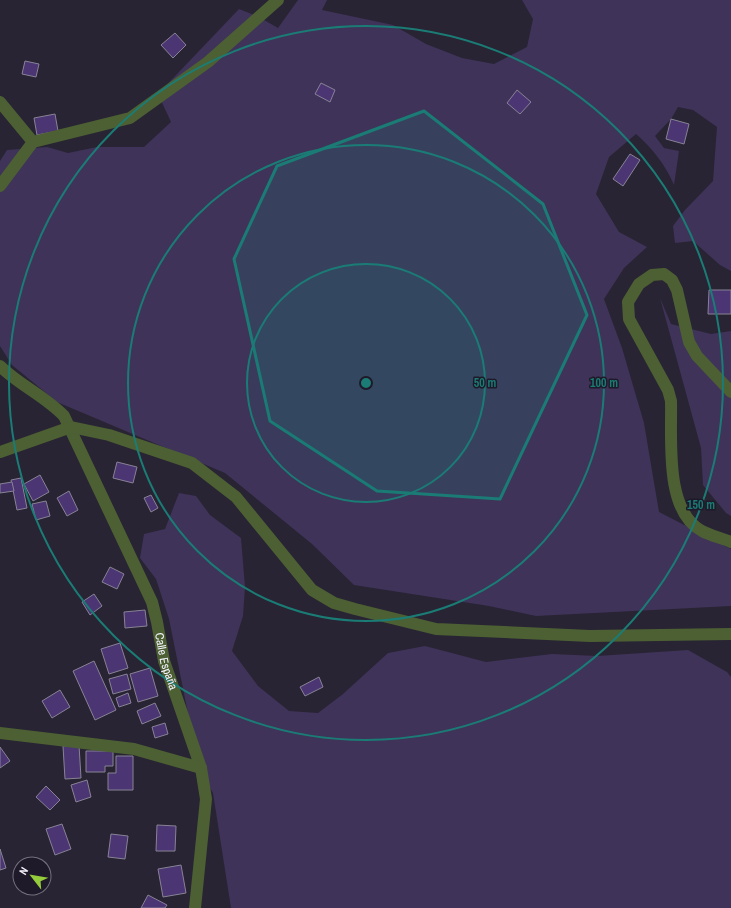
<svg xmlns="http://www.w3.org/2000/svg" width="731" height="908" font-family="'Archivo Narrow',sans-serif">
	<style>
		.green { fill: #3f3359 }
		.building { fill: #4b3573; stroke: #878395 }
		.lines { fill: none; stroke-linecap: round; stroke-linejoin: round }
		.minor { stroke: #4c6033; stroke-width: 12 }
		.marked { fill: #1a7c75; fill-opacity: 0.2; stroke: #1a7c75; stroke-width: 3; stroke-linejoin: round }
		.ring { fill: none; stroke: #1a7c75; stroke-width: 2 }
		.labels { text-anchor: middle; stroke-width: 3; stroke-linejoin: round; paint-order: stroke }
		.street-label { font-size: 12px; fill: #f5f2fd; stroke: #1e1a29 }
		.centre { fill: #1a7c75; stroke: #1e1a29; stroke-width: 2 }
		.ring-label { font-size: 12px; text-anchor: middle; font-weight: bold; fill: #1a7c75; stroke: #1e1a29; stroke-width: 3; stroke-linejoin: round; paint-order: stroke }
	</style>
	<rect width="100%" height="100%" fill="#282433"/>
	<g class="green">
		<path d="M298,0H327L322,10L393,25L426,44L462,58L494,64L527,47L533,19L522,0H731V271L720,265L693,241L675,243L673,226L685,210L713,181L717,127L693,110L678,107L671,119L655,136L664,148L679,151L674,185C665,164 652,148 636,134L609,157L596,194L619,232L647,247L624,268L604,299L622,348L644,423L659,512L731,549V606L536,616L489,606L354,585L312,544L225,473L57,402L12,365L0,346V161L7,150L47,147L68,153L97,147H144L171,122L158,94L239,9L259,17L278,28Z"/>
		<path d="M660,298L671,324L711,334L731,331V516L726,513L703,485L701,448Z"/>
		<path d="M179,493L196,496L210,515L241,538L245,587L243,616L232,651L258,686L289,711L318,713L343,694L388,653L425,646L486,662L552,654L597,656L688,650L727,672L731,677V908H231L213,793L202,775L196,753L169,619L156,579L140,558L144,534L165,529Z"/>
	</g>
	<g class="building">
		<path d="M175,33L186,45L173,58L161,45Z"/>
		<path d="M25,61L39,64L36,77L22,74Z"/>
		<path d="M321,83L335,90L330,102L315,94Z"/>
		<path d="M517,90L531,102L520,114L507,103Z"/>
		<path d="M55,114L58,131L37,135L34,118Z"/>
		<path d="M671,119L689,124L684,144L666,139Z"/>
		<path d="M630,154L640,160L623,186L613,179Z"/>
		<path d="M709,290H731V314H708Z"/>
		<path d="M117,462L137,467L133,483L113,478Z"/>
		<path d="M40,475L49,492L33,501L24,484Z"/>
		<path d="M21,478L27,508L17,510L11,480Z"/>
		<path d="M12,482L14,491L0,493V484Z"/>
		<path d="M69,491L78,510L67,516L57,498Z"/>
		<path d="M151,495L158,508L151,512L144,498Z"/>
		<path d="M46,501L50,516L36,520L32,504Z"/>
		<path d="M110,567L124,574L117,589L102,582Z"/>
		<path d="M94,594L102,606L90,615L82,602Z"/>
		<path d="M145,610L147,626L125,628L124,612Z"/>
		<path d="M120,643L128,668L109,674L101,649Z"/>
		<path d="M94,661L116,710L95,720L73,671Z"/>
		<path d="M150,668L158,696L138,702L130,674Z"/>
		<path d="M127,674L131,689L113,694L109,679Z"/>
		<path d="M319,677L323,687L305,696L300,687Z"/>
		<path d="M60,690L70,707L52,718L42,701Z"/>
		<path d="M128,693L131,703L119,707L116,698Z"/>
		<path d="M155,703L161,716L142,724L137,711Z"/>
		<path d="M165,723L168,734L155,738L152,727Z"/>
		<path d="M79,745L81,778L65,779L63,746Z"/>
		<path d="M0,747L10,761L0,768Z"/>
		<path d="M86,751H113V766H105V772H86Z"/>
		<path d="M116,756H133V790H108V773H116Z"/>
		<path d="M87,780L91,797L76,802L71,785Z"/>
		<path d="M46,786L60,800L50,810L36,797Z"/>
		<path d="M62,824L71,849L55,855L46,829Z"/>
		<path d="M157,825L176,826L175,851H156Z"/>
		<path d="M111,834L128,836L125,859L108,857Z"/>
		<path d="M0,849L6,868L0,870Z"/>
		<path d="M181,865L186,893L163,897L158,869Z"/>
		<path d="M148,895L167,905L165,908H141Z"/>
	</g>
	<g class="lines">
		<g class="minor">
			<path d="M0,102L33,142"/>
			<path d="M0,186L33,142L130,118L208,62L278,0"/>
			<path id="s1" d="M0,366C19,385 45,396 64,416L152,602L157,622L164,661L201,768L206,799L195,908"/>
			<path d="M731,392L697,356L689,342L677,290L672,280L664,274L652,275L639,284L628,302L629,319L668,390L671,401C672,438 664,511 702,531C711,536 722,538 731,542"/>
			<path d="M0,452L71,427L109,435L192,463L236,497L312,590L334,603L355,609L436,629L590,636L731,634"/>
			<path d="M0,733L134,749L201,768"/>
		</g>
	</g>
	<path class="marked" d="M424,111L543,204L587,315L500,499L377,491L270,421L234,259L277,166Z"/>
	<circle cx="366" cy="383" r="119" fill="#1a7c75" fill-opacity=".12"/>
	<g class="ring">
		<circle cx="366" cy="383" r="119"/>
		<circle cx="366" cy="383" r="238"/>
		<circle cx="366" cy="383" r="357"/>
	</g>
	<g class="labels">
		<g class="street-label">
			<text dy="4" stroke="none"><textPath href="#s1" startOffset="348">Calle España</textPath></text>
		</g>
	</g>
	<circle cx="366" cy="383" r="6" class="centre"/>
	<g class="ring-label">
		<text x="485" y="387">50 m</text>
		<text x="604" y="387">100 m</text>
		<text x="701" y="509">150 m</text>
	</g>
	<g transform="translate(32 876) rotate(301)"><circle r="19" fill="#1e1a29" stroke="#74707e"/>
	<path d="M0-3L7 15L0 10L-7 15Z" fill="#94cc3c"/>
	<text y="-6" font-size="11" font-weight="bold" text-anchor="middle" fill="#f5f2fd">N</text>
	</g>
</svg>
